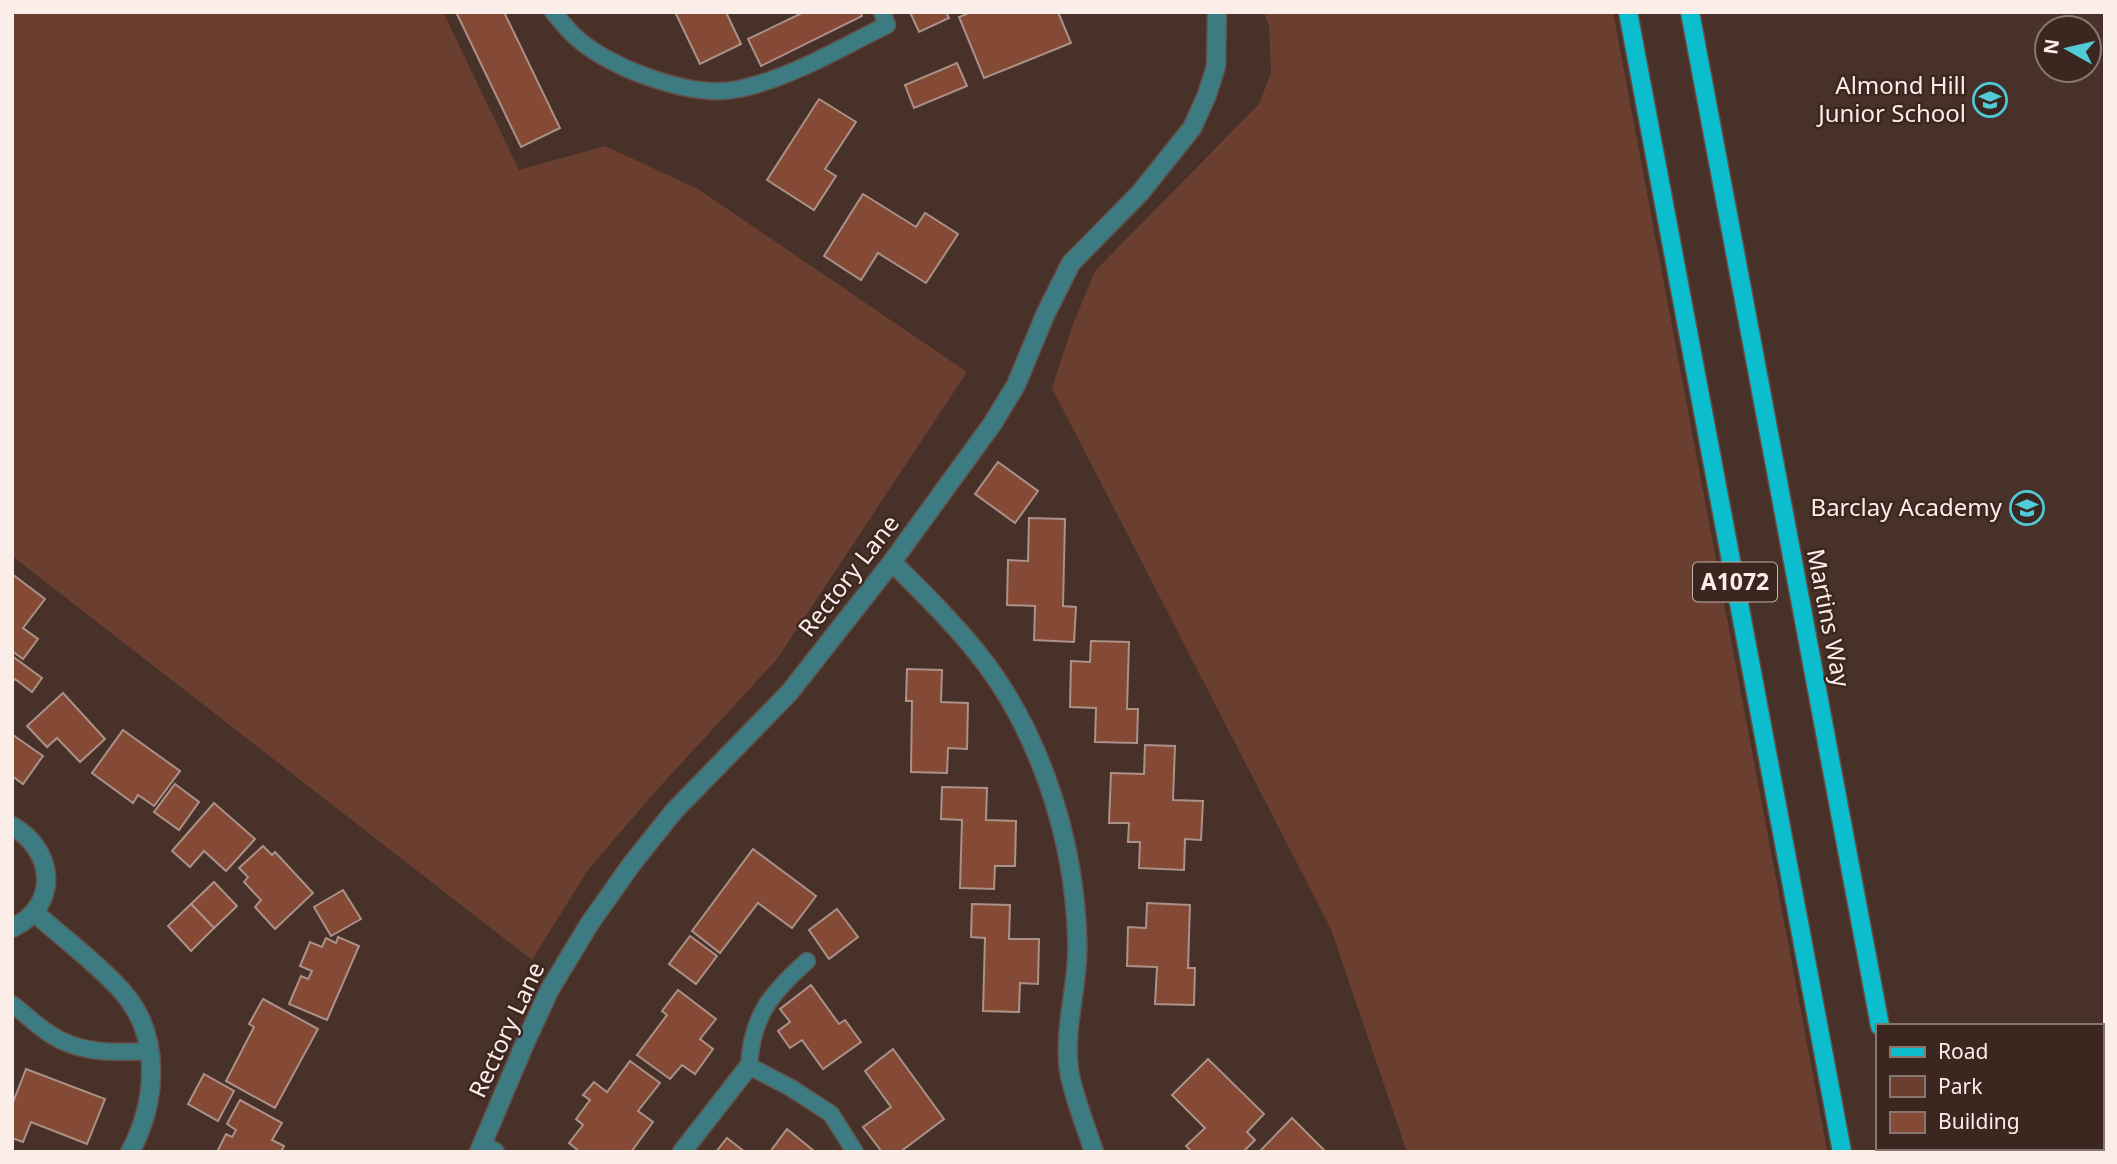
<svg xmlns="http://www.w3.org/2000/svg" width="2117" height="1164" font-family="'Noto Sans',sans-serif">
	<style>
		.green { fill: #6b3f30 }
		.building { fill: #844a36; stroke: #ab9188; stroke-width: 2 }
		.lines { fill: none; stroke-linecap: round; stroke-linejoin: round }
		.service-casing { stroke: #644f48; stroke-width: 19 }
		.minor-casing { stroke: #644f48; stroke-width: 21 }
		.tertiary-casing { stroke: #644f48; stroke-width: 21 }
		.primary-casing { stroke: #644f48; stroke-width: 21 }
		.service { stroke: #3c7b82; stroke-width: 16 }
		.minor { stroke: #3c7b82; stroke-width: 18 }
		.tertiary { stroke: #3c7b82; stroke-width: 18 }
		.primary { stroke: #0bbdcd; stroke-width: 18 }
		.labels { text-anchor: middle; stroke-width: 5; stroke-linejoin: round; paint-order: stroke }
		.shield { fill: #3c2720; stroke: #c2b2ac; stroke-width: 2 }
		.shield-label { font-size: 23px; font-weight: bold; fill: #fbede8 }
		.poi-label { font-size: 24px; fill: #fbede8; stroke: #3c2720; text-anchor: end }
		.street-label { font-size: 24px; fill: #fbede8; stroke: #3c2720 }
	</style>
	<rect width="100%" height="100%" fill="#473129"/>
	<g class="green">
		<path d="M12,12H443L519,170L605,146L698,189L967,372L777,659L654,793L588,870L532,960L12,556Z"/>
		<path d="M1264,12H1613L1827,1150L1808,1152H1407L1331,929L1052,388L1073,324L1095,271L1259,104L1271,73L1269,26Z"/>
	</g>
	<g class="building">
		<path d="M456,12H504L560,128L521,147Z"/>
		<path d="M675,12H726L741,44L700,64Z"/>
		<path d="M804,12H861L862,16L761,66L748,39Z"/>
		<path d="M910,12H946L949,18L919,32Z"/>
		<path d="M971,12H1058L1071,43L984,78L959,17Z"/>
		<path d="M957,63L967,86L914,108L905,85Z"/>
		<path d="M819,99L856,122L825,169L836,176L814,210L767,180Z"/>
		<path d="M863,194L916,227L925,213L958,234L926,283L878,253L861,280L824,256Z"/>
		<path d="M998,462L1038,491L1015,523L975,494Z"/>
		<path d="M1029,518L1065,519L1063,606L1076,607L1074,642L1034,640L1035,606L1007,605L1008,560L1028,561Z"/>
		<path d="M12,574L45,599L23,628L38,639L23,659L12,651Z"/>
		<path d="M1091,641L1129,642L1127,709H1138L1137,743L1095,742L1096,708L1070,707L1071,661L1090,662Z"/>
		<path d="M12,656L42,678L32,692L15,679L12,682Z"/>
		<path d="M907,669L942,670L941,702L968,703L967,749L948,748L947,773L911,772L912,701H906Z"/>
		<path d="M63,693L105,739L80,762L57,738L47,747L27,726Z"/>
		<path d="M123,730L180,771L154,806L138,795L133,803L92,773Z"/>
		<path d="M13,735L43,756L23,784L12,776Z"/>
		<path d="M1145,745L1175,746L1173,800L1203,801L1201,840L1185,839L1184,870L1139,868L1140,842H1128L1129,823H1109L1111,773L1144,774Z"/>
		<path d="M175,784L199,802L179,830L154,812Z"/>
		<path d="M942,787L987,788L986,820L1016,821L1015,866H995L994,889L960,888L962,820L941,819Z"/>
		<path d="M214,803L255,839L226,871L204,851L190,867L172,851Z"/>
		<path d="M263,846L272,855L275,852L313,893L275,929L255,907L261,900L244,882L248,877L239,868Z"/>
		<path d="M753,849L816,896L792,928L758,903L720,953L692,931Z"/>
		<path d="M214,882L237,906L214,928L191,904Z"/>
		<path d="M343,890L361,919L331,936L314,907Z"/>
		<path d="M1147,903L1190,905L1188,968H1195L1194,1005L1155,1004L1157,967L1127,966L1128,927L1146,928Z"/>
		<path d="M191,904L214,928L191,951L168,926Z"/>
		<path d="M972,904L1010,905L1009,939H1039L1038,984L1020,983L1019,1012L983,1011L985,938L971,937Z"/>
		<path d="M837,909L858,937L829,959L809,930Z"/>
		<path d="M690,936L717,956L696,984L669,964Z"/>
		<path d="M338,937L359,946L327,1020L289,1004L301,976L308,979L312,971L300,966L310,942L322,947L326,938L336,943Z"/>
		<path d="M811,985L839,1024L845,1020L861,1042L823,1069L802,1040L790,1048L778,1031L790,1022L780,1009Z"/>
		<path d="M678,990L716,1019L700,1039L713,1049L695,1074L682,1065L670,1079L637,1055L667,1015L662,1011Z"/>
		<path d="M263,999L318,1029L275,1108L226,1081L254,1027L249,1024Z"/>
		<path d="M893,1049L944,1119L900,1152H882L863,1127L891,1107L865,1071Z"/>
		<path d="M1208,1059L1264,1114L1247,1132L1255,1140L1243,1152H1192L1186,1146L1205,1128L1172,1095Z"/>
		<path d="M630,1061L660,1083L638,1111L653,1122L631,1152H580L569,1143L583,1125L576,1119L590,1100L583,1095L594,1082L607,1092Z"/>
		<path d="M26,1069L105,1099L87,1144L31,1122L23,1142L12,1138V1105Z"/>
		<path d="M204,1074L234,1091L218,1121L188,1104Z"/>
		<path d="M240,1100L282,1123L272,1140L284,1146L281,1152H217L226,1134L232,1137L236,1130L227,1124Z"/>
		<path d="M1292,1118L1326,1152H1259Z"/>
		<path d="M787,1129L814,1151V1152H770Z"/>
		<path d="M727,1138L745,1152H716Z"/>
	</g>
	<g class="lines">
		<g class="service-casing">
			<g id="service">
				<path d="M553,12C561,21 569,32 579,40C614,70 694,99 739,89C791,78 840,48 887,25L882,12"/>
				<path d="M807,961C770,994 752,1016 749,1066L791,1088L831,1114L855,1152"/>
				<path d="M12,1004C24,1013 35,1024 47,1032C77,1054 114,1053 149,1051"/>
			</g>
		</g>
		<g class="minor-casing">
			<g id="minor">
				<path d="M892,562C925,595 958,627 986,664C1038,734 1070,829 1076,917C1077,930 1078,945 1077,959C1075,996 1064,1033 1069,1070C1072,1093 1087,1129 1094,1152"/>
				<path d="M12,826C55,850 60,906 12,928"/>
				<path d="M34,912C63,938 96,962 122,991C162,1036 157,1102 130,1152"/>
				<path d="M482,1145L495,1152"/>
				<path d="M682,1152L749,1066"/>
			</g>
		</g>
		<g class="tertiary-casing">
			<path id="tertiary" d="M479,1152L525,1043L550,989L590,923L631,865L674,811L789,693L892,562L993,423L1016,385L1046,313L1071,263L1140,193L1192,128L1207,95L1216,66L1217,12"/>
		</g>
		<g class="primary-casing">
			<g id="primary">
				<path d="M1628,12L1842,1152"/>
				<path d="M1690,12L1880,1026"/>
				<path d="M1902,1148L1903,1152"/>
			</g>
		</g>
		<use href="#service" class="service"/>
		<use href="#minor" class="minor"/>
		<use href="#tertiary" class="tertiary"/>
		<use href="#primary" class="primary"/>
	</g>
	<defs>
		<g id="school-ring" transform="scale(1.75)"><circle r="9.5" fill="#3c2720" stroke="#52cbd8" stroke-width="1.5"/><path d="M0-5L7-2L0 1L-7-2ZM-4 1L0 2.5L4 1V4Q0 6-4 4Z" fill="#52cbd8"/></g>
	</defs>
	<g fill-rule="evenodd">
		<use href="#school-ring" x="1990" y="100"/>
		<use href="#school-ring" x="2027" y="508"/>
	</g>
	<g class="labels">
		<rect class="shield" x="1693" y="562.5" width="84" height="39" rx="5"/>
		<g class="shield-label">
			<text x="1735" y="590">A1072</text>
		</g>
		<g class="poi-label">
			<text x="1966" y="94">Almond Hill<tspan x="1966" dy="28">Junior School</tspan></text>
			<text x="2002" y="516">Barclay Academy</text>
		</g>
		<g class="street-label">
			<text transform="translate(849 576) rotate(-52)" y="8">Rectory Lane</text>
			<text transform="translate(1828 618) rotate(79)" y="8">Martins Way</text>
			<text transform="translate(507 1030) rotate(-65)" y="8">Rectory Lane</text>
		</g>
	</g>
	<rect width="2117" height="1164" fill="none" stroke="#fbede8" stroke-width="28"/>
	<rect x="1876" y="1024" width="228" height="126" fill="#3c2720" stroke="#887670" stroke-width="2"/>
	<rect x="1890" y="1047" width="35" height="10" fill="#0bbdcd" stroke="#887670" stroke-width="2"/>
	<text x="1938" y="1059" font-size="21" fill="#fbede8">Road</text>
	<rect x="1890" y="1076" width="35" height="21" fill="#6b3f30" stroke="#887670" stroke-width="2"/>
	<text x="1938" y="1094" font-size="21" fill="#fbede8">Park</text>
	<rect x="1890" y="1112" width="35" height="21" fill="#844a36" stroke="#887670" stroke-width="2"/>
	<text x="1938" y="1129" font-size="21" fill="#fbede8">Building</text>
	<g transform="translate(2068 49) rotate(278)"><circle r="33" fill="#3c2720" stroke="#887670" stroke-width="2"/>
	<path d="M0-5L12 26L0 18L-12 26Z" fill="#52cbd8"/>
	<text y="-10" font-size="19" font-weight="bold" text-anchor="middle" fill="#fbede8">N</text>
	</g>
</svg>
